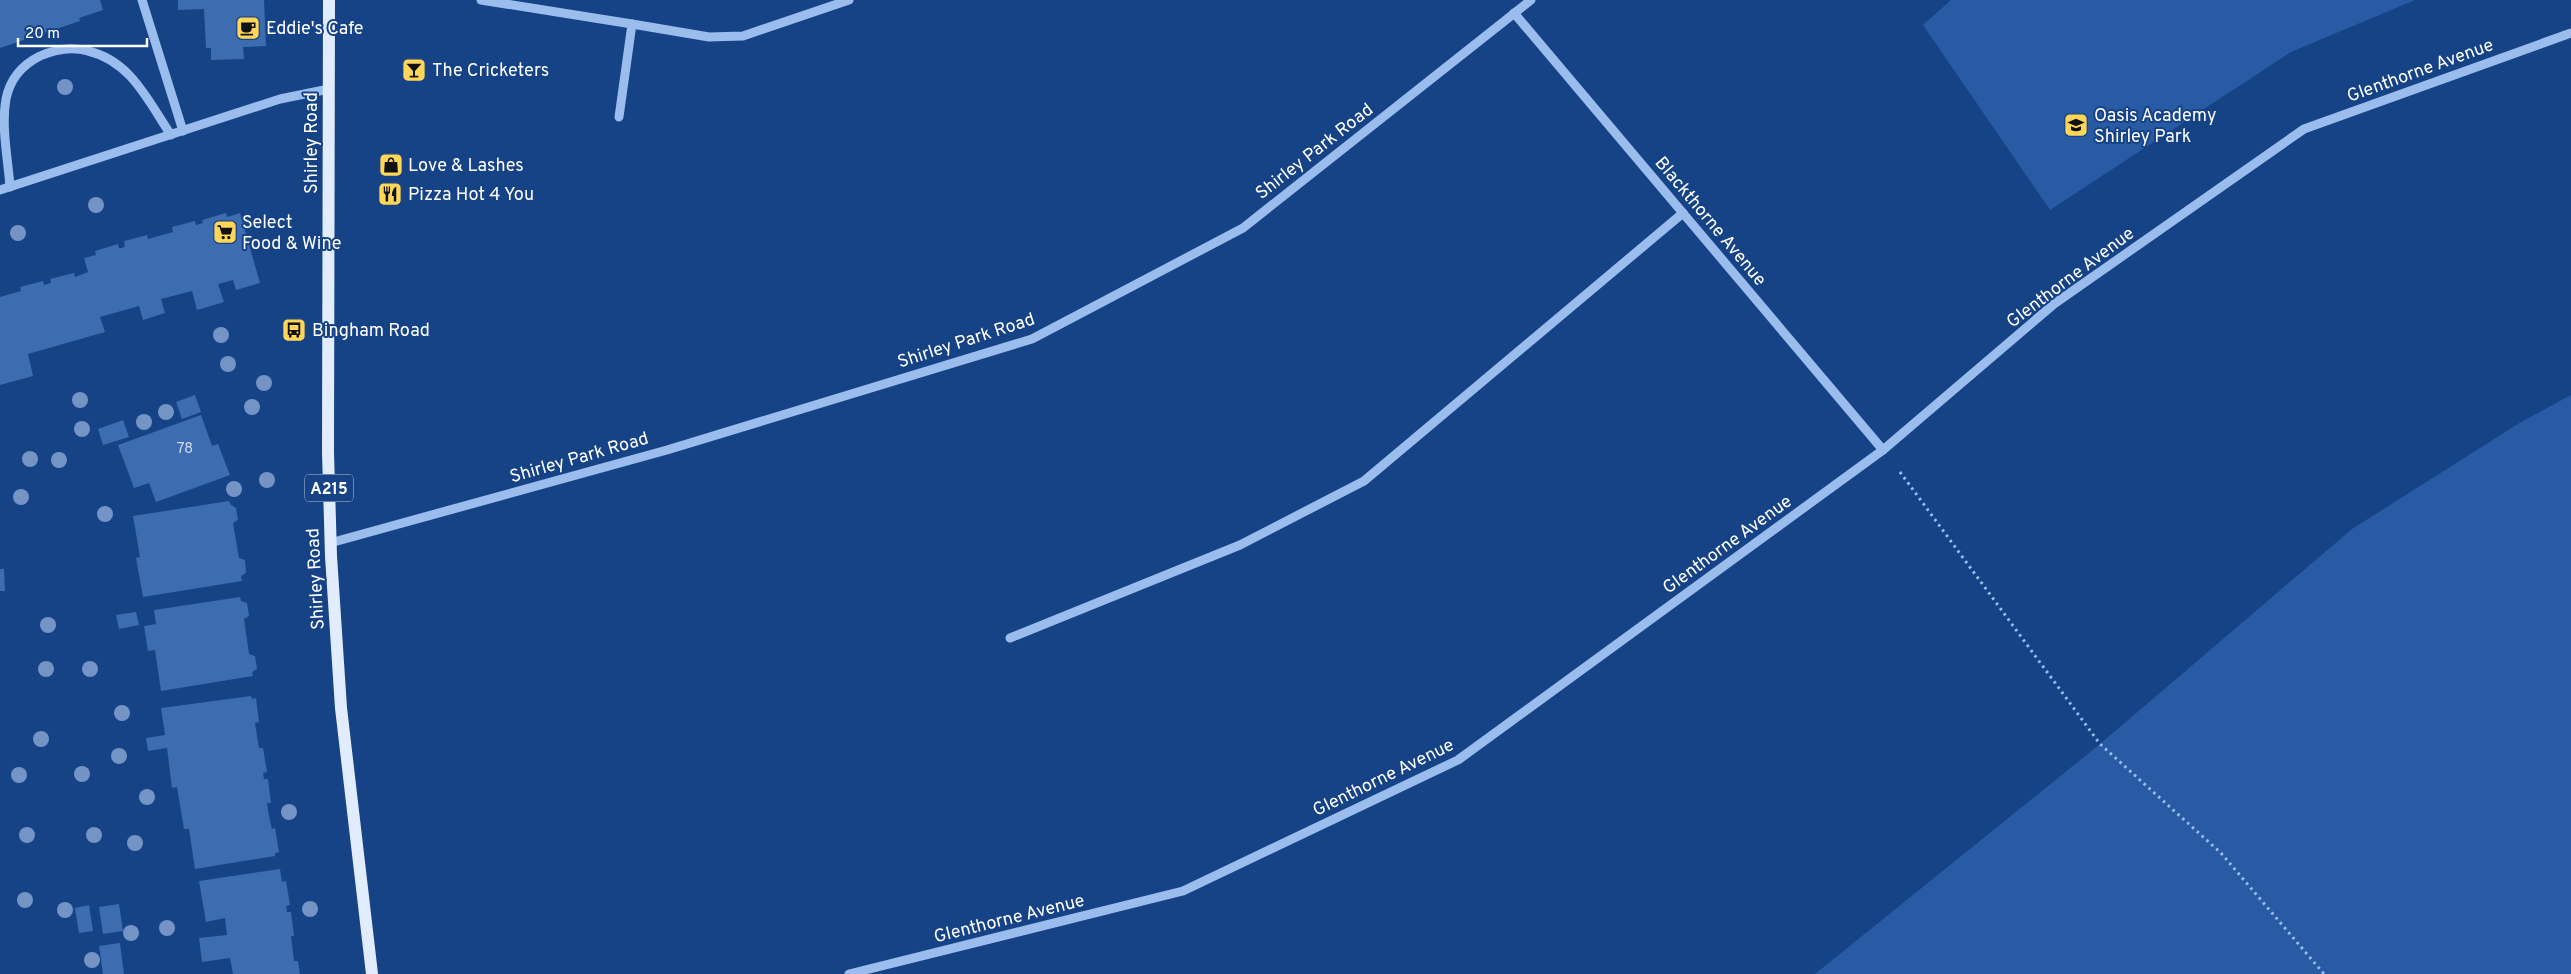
<svg xmlns="http://www.w3.org/2000/svg" width="2571" height="974" font-family="Overpass,sans-serif">
	<style>
		.green { fill: #295ba4 }
		.building { fill: #3e6cb0 }
		.lines { fill: none; stroke-linecap: round; stroke-linejoin: round }
		.path { stroke: #9bbdee; stroke-width: 3; stroke-dasharray: 2.5 4; stroke-linecap: butt }
		.minor { stroke: #9bbdee; stroke-width: 9 }
		.major { stroke: #e2ecff; stroke-width: 12 }
		.tree { fill: #7494c6 }
		.labels { text-anchor: middle; stroke-width: 4; stroke-linejoin: round; paint-order: stroke }
		.number-label { font-size: 15px; fill: #cfdaeb }
		.shield { fill: #164286; stroke: #b9c6db; stroke-width: 1 }
		.shield-label { font-size: 16px; font-weight: bold; fill: #fff }
		.poi-label { font-size: 18px; fill: #fff; stroke: #164286; text-anchor: start }
		.street-label { font-size: 18px; fill: #fff; stroke: #164286 }
	</style>
	<rect width="100%" height="100%" fill="#164286"/>
	<g class="green">
		<path d="M1951,0H2415L2291,52L2050,210L1923,25Z"/>
		<path d="M2571,395V974H1815L2100,744L2352,529L2521,422Z"/>
	</g>
	<g class="building">
		<path d="M0,0H100L103,10L79,18L80,21L0,48Z"/>
		<path d="M178,0H264L266,46L243,47L244,59L211,60V48H206L204,9L178,10Z"/>
		<path d="M226,213L227,217L240,213L260,283L236,290L233,280L218,284L224,302L197,310L192,291L161,299L165,313L143,320L139,306L100,317L105,332L28,354L33,376L0,385V297L21,291L20,287L43,281L44,285L51,283L50,279L74,273L75,277L88,272L84,258L96,255L95,251L118,244L119,248H122L125,246L124,241L147,235L148,239L173,232L172,227L195,221L196,225L203,223L202,220Z"/>
		<path d="M195,395L201,412L182,419L176,402Z"/>
		<path d="M201,415L212,446L218,444L230,475L156,502L149,483L134,488L118,445Z"/>
		<path d="M123,420L129,437L103,445L98,429Z"/>
		<path d="M229,501L231,505L236,508L238,520L233,523L239,558L245,560L246,573L241,576L242,581L143,597L136,558L140,557L133,516Z"/>
		<path d="M0,569H4L5,591H0Z"/>
		<path d="M240,597L241,601L247,603L249,616L244,619L249,654L255,656L257,669L252,672L253,676L161,691L155,650L148,651L144,626L156,624L154,610Z"/>
		<path d="M136,612L139,625L119,629L116,615Z"/>
		<path d="M251,696L252,699L256,698L259,722L255,723L259,748H263L267,772L263,773L264,779H268L271,803H267L269,816L272,829L275,828L279,852L275,853V856L195,869L189,829H184L177,787L172,788L167,748L148,751L146,738L165,735L161,708Z"/>
		<path d="M280,869L282,882L286,881L290,905L286,906L287,912H291L294,936H291L294,961H298L300,974H233L230,958L202,962L199,938L227,935L225,918L206,922L199,881Z"/>
		<path d="M119,904L123,931L103,934L99,907Z"/>
		<path d="M89,905L93,931L79,933L75,908Z"/>
		<path d="M120,943L124,974H103L99,946Z"/>
	</g>
	<g class="lines">
		<path class="path" d="M1900,472L2100,744L2221,853L2324,974"/>
		<g class="minor">
			<path d="M142,0L183,131"/>
			<path d="M481,0L632,24L619,117"/>
			<path d="M1514,13L1883,450"/>
			<path d="M632,24L709,37L743,36L849,0"/>
			<path d="M10,187C8,159 1,127 6,99C10,79 22,65 40,56C56,49 71,46 88,51C131,61 148,101 171,135"/>
			<path d="M0,190L280,99L329,89"/>
			<path d="M330,543L667,450L1032,339L1243,228L1531,0"/>
			<path d="M1010,638L1240,545L1364,481L1683,213"/>
			<path d="M849,974L1183,891L1458,760L1883,450L2054,304L2304,129L2571,33"/>
		</g>
		<path class="major" d="M329,0L328,452L331,556L341,708L372,974"/>
	</g>
	<g class="tree">
		<circle cx="65" cy="87" r="8"/>
		<circle cx="96" cy="205" r="8"/>
		<circle cx="18" cy="233" r="8"/>
		<circle cx="221" cy="335" r="8"/>
		<circle cx="228" cy="364" r="8"/>
		<circle cx="264" cy="383" r="8"/>
		<circle cx="80" cy="400" r="8"/>
		<circle cx="252" cy="407" r="8"/>
		<circle cx="166" cy="412" r="8"/>
		<circle cx="144" cy="422" r="8"/>
		<circle cx="82" cy="429" r="8"/>
		<circle cx="30" cy="459" r="8"/>
		<circle cx="59" cy="460" r="8"/>
		<circle cx="267" cy="480" r="8"/>
		<circle cx="234" cy="489" r="8"/>
		<circle cx="21" cy="497" r="8"/>
		<circle cx="105" cy="514" r="8"/>
		<circle cx="48" cy="625" r="8"/>
		<circle cx="46" cy="669" r="8"/>
		<circle cx="90" cy="669" r="8"/>
		<circle cx="122" cy="713" r="8"/>
		<circle cx="41" cy="739" r="8"/>
		<circle cx="119" cy="756" r="8"/>
		<circle cx="82" cy="774" r="8"/>
		<circle cx="19" cy="775" r="8"/>
		<circle cx="147" cy="797" r="8"/>
		<circle cx="289" cy="812" r="8"/>
		<circle cx="27" cy="835" r="8"/>
		<circle cx="94" cy="835" r="8"/>
		<circle cx="135" cy="843" r="8"/>
		<circle cx="25" cy="900" r="8"/>
		<circle cx="310" cy="909" r="8"/>
		<circle cx="65" cy="910" r="8"/>
		<circle cx="167" cy="928" r="8"/>
		<circle cx="131" cy="933" r="8"/>
		<circle cx="92" cy="960" r="8"/>
	</g>
	<defs>
		<g id="cafe-square" transform="scale(1.25)"><rect x="-9" y="-9" width="18" height="18" rx="4" fill="#ffd758" stroke="#164286"/><path d="M-5.5-4.5H6V0H3Q3 3.5 0 3.5H-2.5Q-5.5 3.5-5.5 0ZM3-3.2v2h1.7v-2ZM-6 4.5H4V6H-6Z" fill="#111"/></g>
		<g id="bar-square" transform="scale(1.25)"><rect x="-9" y="-9" width="18" height="18" rx="4" fill="#ffd758" stroke="#164286"/><path d="M-6-5H6L.8 .8V4.5H3.5V6h-7V4.5H-.8V.8Z" fill="#111"/></g>
		<g id="school-square" transform="scale(1.25)"><rect x="-9" y="-9" width="18" height="18" rx="4" fill="#ffd758" stroke="#164286"/><path d="M0-5L7-2L0 1L-7-2ZM-4 1L0 2.5L4 1V4Q0 6-4 4Z" fill="#111"/></g>
		<g id="shop-square" transform="scale(1.25)"><rect x="-9" y="-9" width="18" height="18" rx="4" fill="#ffd758" stroke="#164286"/><path d="M-5-2.5h2.3a2.7 3.5 0 0 1 5.4 0H5L5.5 6h-11ZM-1.5-2.5h3a1.5 2.3 0 0 0-3 0Z" fill="#111"/></g>
		<g id="restaurant-square" transform="scale(1.25)"><rect x="-9" y="-9" width="18" height="18" rx="4" fill="#ffd758" stroke="#164286"/><path d="M-5-6h1v4h1v-4h1v4h1v-4h1v5L-1.5 .5V6h-2V.5L-5-1ZM5-6V6H3V1.5H1.5Q1.5-4 5-6Z" fill="#111"/></g>
		<g id="supermarket-square" transform="scale(1.25)"><rect x="-9" y="-9" width="18" height="18" rx="4" fill="#ffd758" stroke="#164286"/><path d="M-6-5.5h2.5l.6 2H6L4.5 2H-2.5L-4.4-4H-6ZM-1.5 3.2a1.3 1.3 0 1 0 .1 0ZM3 3.2a1.3 1.3 0 1 0 .1 0Z" fill="#111"/></g>
		<g id="bus-square" transform="scale(1.25)"><rect x="-9" y="-9" width="18" height="18" rx="4" fill="#ffd758" stroke="#164286"/><path d="M-5-6H5V4H4V6H2V4H-2V6H-4V4H-5ZM-3.5-4V0h7V-4ZM-3.5 1.2v1.5H-2V1.2ZM2 1.2v1.5H3.5V1.2Z" fill="#111"/></g>
	</defs>
	<g fill-rule="evenodd">
		<use href="#cafe-square" x="248" y="28"/>
		<use href="#bar-square" x="414" y="70"/>
		<use href="#school-square" x="2076" y="125"/>
		<use href="#shop-square" x="391" y="165"/>
		<use href="#restaurant-square" x="390" y="194"/>
		<use href="#supermarket-square" x="225" y="232"/>
		<use href="#bus-square" x="294" y="330"/>
	</g>
	<g class="labels">
		<g class="number-label">
			<text x="185" y="453">78</text>
		</g>
		<rect class="shield" x="305" y="474.5" width="48" height="27" rx="4"/>
		<g class="shield-label">
			<text x="329" y="494">A215</text>
		</g>
		<g class="poi-label">
			<text x="266" y="34">Eddie's Cafe</text>
			<text x="432" y="76">The Cricketers</text>
			<text x="2094" y="121">Oasis Academy<tspan x="2094" dy="21">Shirley Park</tspan></text>
			<text x="408" y="171">Love &amp; Lashes</text>
			<text x="408" y="200">Pizza Hot 4 You</text>
			<text x="242" y="228">Select<tspan x="242" dy="21">Food &amp; Wine</tspan></text>
			<text x="312" y="336">Bingham Road</text>
		</g>
		<g class="street-label">
			<text transform="translate(2420 70) rotate(-20)" y="6">Glenthorne Avenue</text>
			<text transform="translate(311 143) rotate(-90)" y="6">Shirley Road</text>
			<text transform="translate(1314 151) rotate(-38)" y="6">Shirley Park Road</text>
			<text transform="translate(1711 221) rotate(50)" y="6">Blackthorne Avenue</text>
			<text transform="translate(2070 277) rotate(-37)" y="6">Glenthorne Avenue</text>
			<text transform="translate(966 340) rotate(-18)" y="6">Shirley Park Road</text>
			<text transform="translate(579 457) rotate(-16)" y="6">Shirley Park Road</text>
			<text transform="translate(1727 544) rotate(-36)" y="6">Glenthorne Avenue</text>
			<text transform="translate(315 579) rotate(-93)" y="6">Shirley Road</text>
			<text transform="translate(1383 777) rotate(-26)" y="6">Glenthorne Avenue</text>
			<text transform="translate(1009 918) rotate(-14)" y="6">Glenthorne Avenue</text>
		</g>
	</g>
	<path d="M18 38v8h129v-8" fill="none" stroke="#ffffff" stroke-width="2.5"/>
	<text x="25" y="38" font-size="15" fill="#ffffff" stroke="#164286" stroke-width="4" paint-order="stroke">20 m</text>
</svg>
